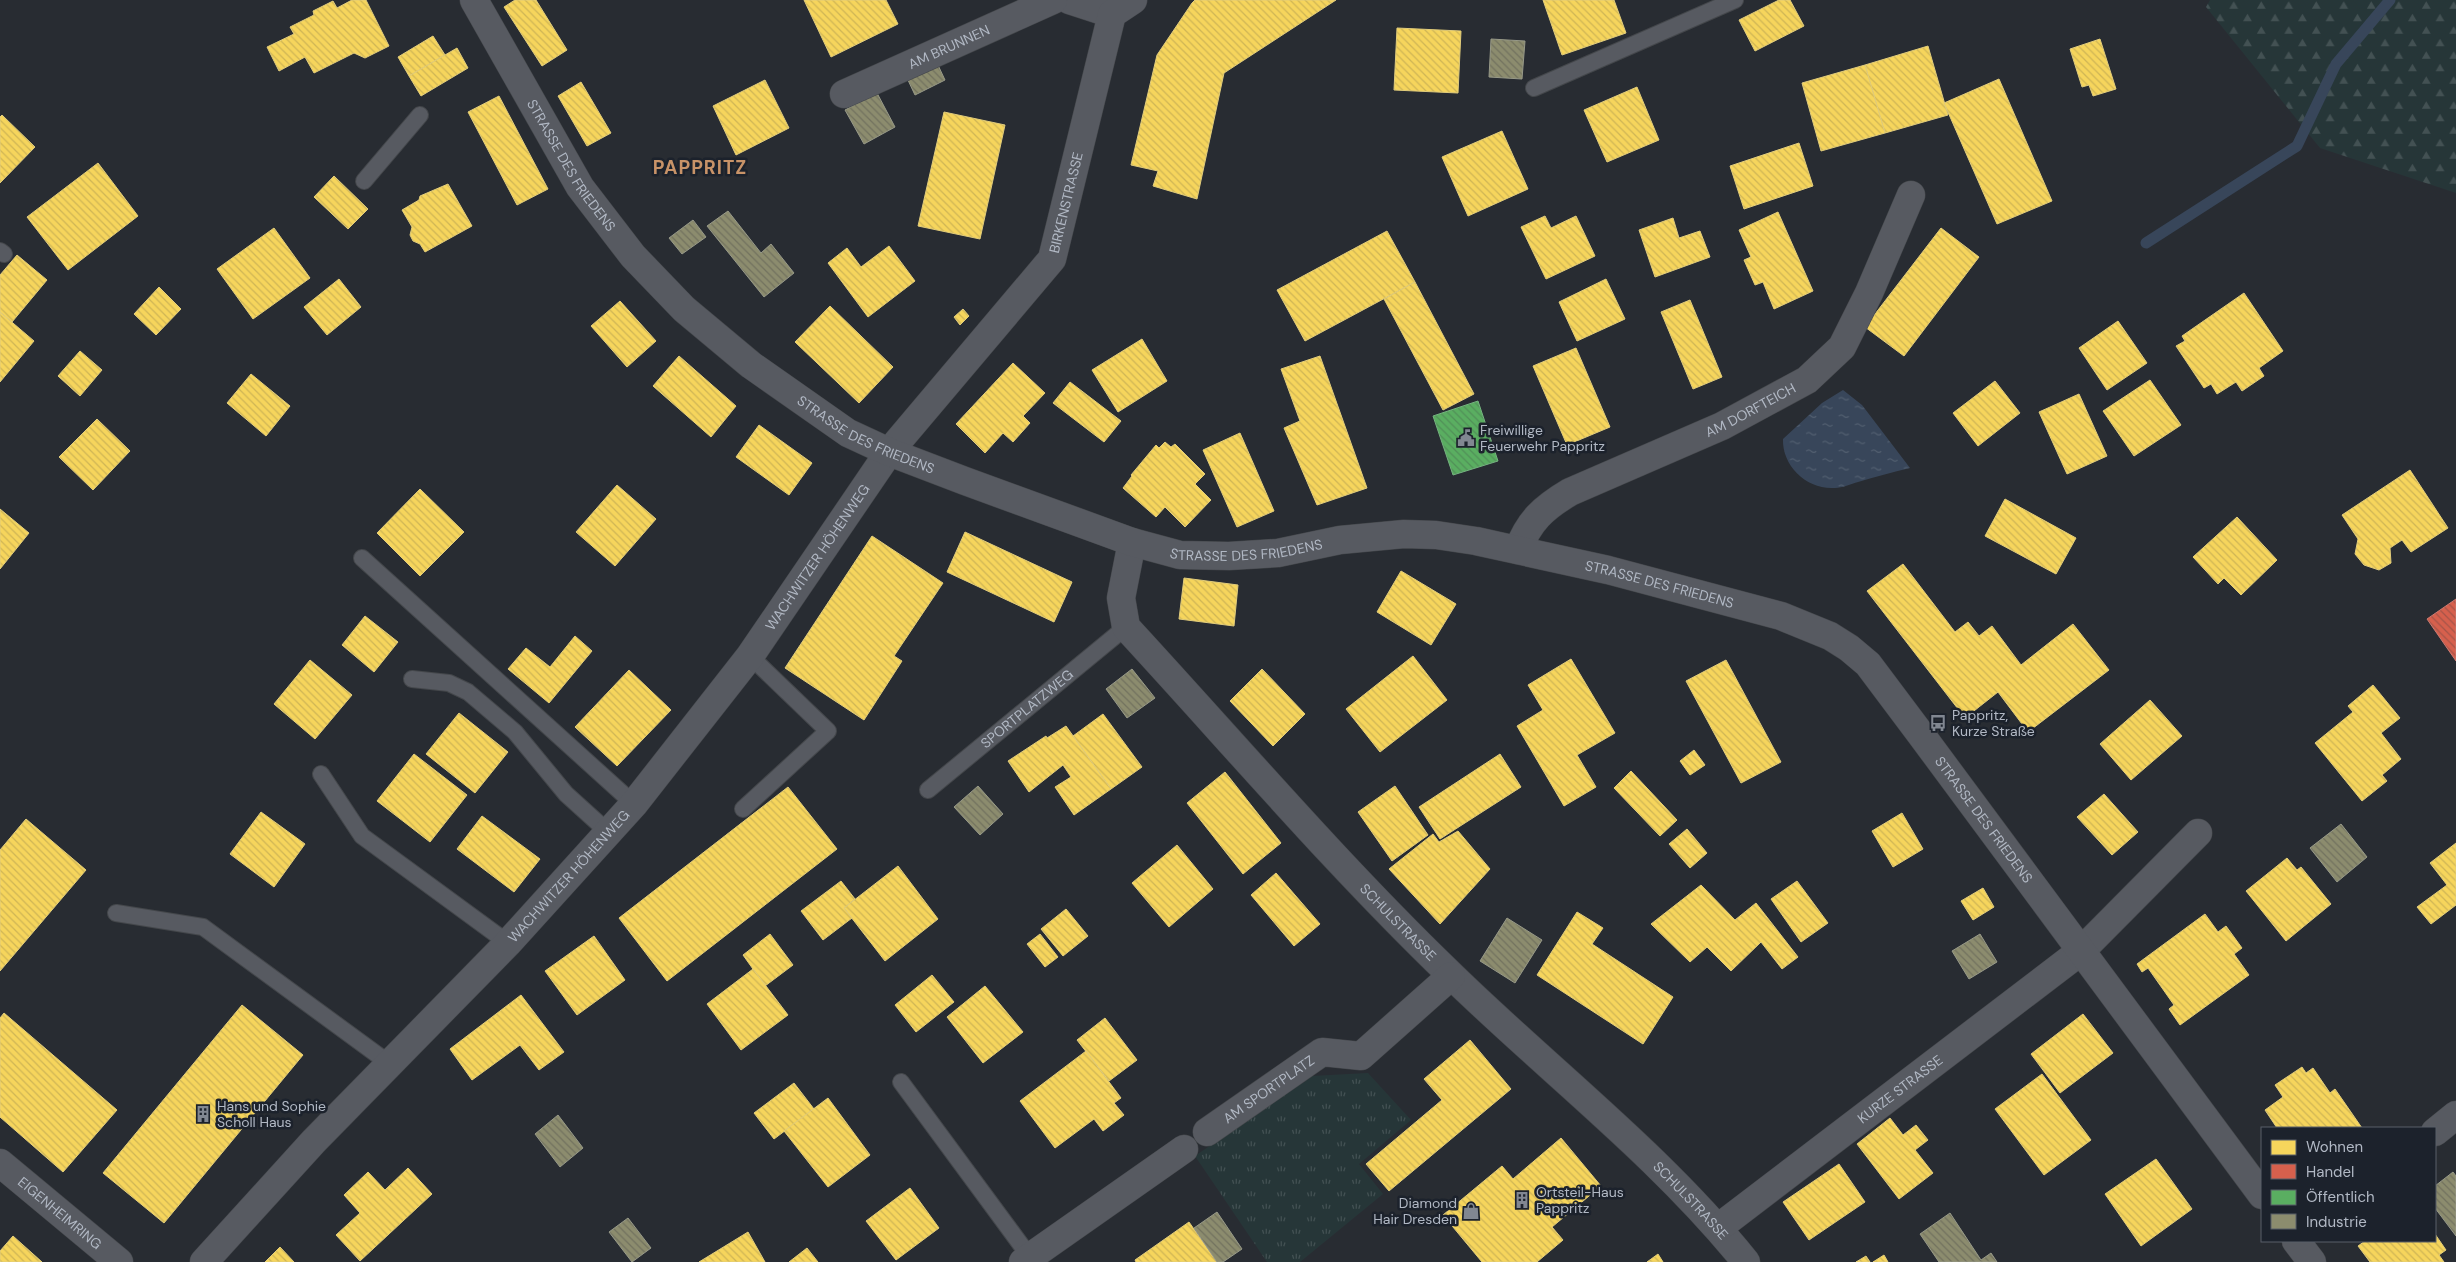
<svg xmlns="http://www.w3.org/2000/svg" width="2456" height="1262" font-family="'DM Sans',sans-serif">
	<style>
		.grass { fill: url(#grass-tufts) }
		.forest { fill: url(#forest-firs) }
		.water { fill: url(#water-ripples) }
		.homes { fill: url(#homes-back-hatch); stroke: #e1cc7b }
		.shops { fill: url(#shops-back-hatch); stroke: #cb7a71 }
		.public { fill: url(#public-back-hatch); stroke: #74b17f }
		.industry { fill: url(#industry-back-hatch); stroke: #979988 }
		.lines { fill: none; stroke-linecap: round; stroke-linejoin: round }
		.stream { stroke: #38465a; stroke-width: 11 }
		.service-casing { stroke: #44474b; stroke-width: 18 }
		.minor-casing { stroke: #44474b; stroke-width: 29 }
		.tertiary-casing { stroke: #44474b; stroke-width: 29 }
		.service { stroke: #575a61; stroke-width: 16 }
		.minor { stroke: #575a61; stroke-width: 28 }
		.tertiary { stroke: #575a61; stroke-width: 28 }
		.labels { text-anchor: middle; stroke-width: 5; stroke-linejoin: round; paint-order: stroke }
		.street-label { font-size: 14px; fill: #b1b8c4; stroke: #1c222c }
		.poi-label { font-size: 14px; fill: #b1b8c4; stroke: #1c222c; text-anchor: start }
		.district-label { font-size: 19px; font-weight: bold; letter-spacing: 1px; fill: #c89368; stroke: #1c222c }
	</style>
	<defs>
		<pattern id="grass-tufts" width="24" height="20" patternUnits="userSpaceOnUse" patternTransform="scale(1.25)"><rect width="24" height="20" fill="#263638"/><path d="M3 7l-1-3M5 7V3M7 7l1-3M15 17l-1-3M17 17v-4M19 17l1-3" fill="none" stroke="#435153"/></pattern>
		<pattern id="forest-firs" width="22" height="20" patternUnits="userSpaceOnUse" patternTransform="scale(1.25)"><rect width="22" height="20" fill="#263638"/><path d="M5 1l3.5 6h-7zM16 11l3.5 6h-7z" fill="#435153"/></pattern>
		<pattern id="water-ripples" width="26" height="14" patternUnits="userSpaceOnUse" patternTransform="scale(1.25)"><rect width="26" height="14" fill="#38465a"/><path d="M2 4q2-2 4 0t4 0M15 11q2-2 4 0t4 0" fill="none" stroke="#525f70"/></pattern>
		<pattern id="homes-back-hatch" width="6" height="6" patternUnits="userSpaceOnUse" patternTransform="scale(1.25)"><rect width="6" height="6" fill="#f6d55c"/><path d="M-1 5l2 2M0 0l6 6M5-1l2 2" fill="none" stroke="#cfb555"/></pattern>
		<pattern id="shops-back-hatch" width="6" height="6" patternUnits="userSpaceOnUse" patternTransform="scale(1.25)"><rect width="6" height="6" fill="#d6604d"/><path d="M-1 5l2 2M0 0l6 6M5-1l2 2" fill="none" stroke="#a65448"/></pattern>
		<pattern id="public-back-hatch" width="6" height="6" patternUnits="userSpaceOnUse" patternTransform="scale(1.25)"><rect width="6" height="6" fill="#5aae61"/><path d="M-1 5l2 2M0 0l6 6M5-1l2 2" fill="none" stroke="#519058"/></pattern>
		<pattern id="industry-back-hatch" width="6" height="6" patternUnits="userSpaceOnUse" patternTransform="scale(1.25)"><rect width="6" height="6" fill="#8c8c6e"/><path d="M-1 5l2 2M0 0l6 6M5-1l2 2" fill="none" stroke="#72725f"/></pattern>
	</defs>
	<rect width="100%" height="100%" fill="#282c32"/>
	<path class="grass" d="M1368,1073L1411,1120L1359,1164L1383,1194L1300,1262H1267L1195,1156L1312,1076Z"/>
	<path class="forest" d="M2210,0H2456V193L2320,148L2206,7Z"/>
	<path class="water" d="M1843,390L1862,405L1910,468C1892,472 1875,477 1858,482C1851,484 1842,488 1835,488C1807,490 1782,466 1783,439L1822,403Z"/>
	<g class="homes">
		<path d="M352,0H366L389,46L365,58L354,53L314,73L305,57L279,71L267,47L294,34L290,27L314,15L313,11L333,1L337,8Z"/>
		<path d="M515,0H536L567,50L542,66L504,7Z"/>
		<path d="M804,0H886L898,24L831,57Z"/>
		<path d="M1195,0H1336L1224,73L1197,199L1153,186L1158,171L1131,165L1157,55L1192,3Z"/>
		<path d="M1543,0H1614L1626,33L1562,55Z"/>
		<path d="M1779,0H1790L1804,26L1755,51L1739,20Z"/>
		<path d="M1397,28L1461,31L1458,93L1394,90Z"/>
		<path d="M433,36L445,55L409,76L398,57Z"/>
		<path d="M2100,39L2116,89L2093,96L2089,85L2082,87L2070,49Z"/>
		<path d="M1928,46L1948,115L1885,133L1865,65Z"/>
		<path d="M457,48L468,68L421,96L409,76Z"/>
		<path d="M1865,65L1885,133L1821,151L1802,83Z"/>
		<path d="M1999,79L2052,201L1997,224L1944,103Z"/>
		<path d="M765,80L789,128L736,155L713,106Z"/>
		<path d="M581,82L611,133L587,146L558,96Z"/>
		<path d="M1637,87L1659,140L1607,162L1584,110Z"/>
		<path d="M499,96L548,189L517,205L468,112Z"/>
		<path d="M944,112L1005,125L980,239L918,226Z"/>
		<path d="M2,115L35,147L0,183V117Z"/>
		<path d="M1502,131L1528,189L1468,216L1442,157Z"/>
		<path d="M1799,143L1813,186L1744,209L1730,166Z"/>
		<path d="M98,163L138,216L68,270L27,217Z"/>
		<path d="M334,176L368,209L348,229L314,197Z"/>
		<path d="M448,184L472,226L425,252L420,244L413,241L410,235L412,227L402,210L419,200L420,196Z"/>
		<path d="M1778,212L1813,291L1774,309L1763,282L1755,285L1744,260L1751,257L1739,230Z"/>
		<path d="M1545,216L1551,228L1576,216L1595,256L1546,279L1521,227Z"/>
		<path d="M1673,218L1679,238L1700,231L1710,257L1655,277L1639,230Z"/>
		<path d="M274,228L310,278L253,319L217,269Z"/>
		<path d="M1941,228L1979,257L1904,356L1865,327Z"/>
		<path d="M1387,231L1415,282L1305,341L1277,290Z"/>
		<path d="M889,246L915,281L868,317L828,263L847,248L861,267Z"/>
		<path d="M17,255L47,280L12,322L0,312V275Z"/>
		<path d="M339,279L361,307L327,335L304,307Z"/>
		<path d="M1606,279L1625,319L1577,341L1559,302Z"/>
		<path d="M1415,282L1474,394L1443,410L1384,299Z"/>
		<path d="M159,287L181,309L156,335L134,314Z"/>
		<path d="M2244,293L2283,351L2259,368L2264,376L2242,391L2236,382L2217,394L2211,384L2204,388L2176,346L2185,341L2182,336Z"/>
		<path d="M1690,300L1722,377L1693,389L1661,312Z"/>
		<path d="M620,301L656,341L627,367L591,326Z"/>
		<path d="M830,306L893,367L859,403L795,342Z"/>
		<path d="M963,309L969,316L960,325L954,317Z"/>
		<path d="M0,312L34,341L0,382Z"/>
		<path d="M2118,321L2147,363L2107,390L2079,348Z"/>
		<path d="M1142,339L1167,381L1118,412L1092,370Z"/>
		<path d="M1576,348L1610,427L1567,445L1533,366Z"/>
		<path d="M80,351L102,370L80,396L58,376Z"/>
		<path d="M679,356L736,406L711,437L653,386Z"/>
		<path d="M1320,356L1367,488L1317,505L1284,428L1300,421L1281,369Z"/>
		<path d="M1013,363L1045,393L1023,416L1030,423L1013,442L1003,433L985,453L956,424Z"/>
		<path d="M251,374L290,406L266,436L227,403Z"/>
		<path d="M2150,380L2181,425L2134,456L2103,411Z"/>
		<path d="M1995,381L2020,413L1978,446L1953,413Z"/>
		<path d="M1070,382L1121,421L1104,442L1053,403Z"/>
		<path d="M2079,394L2107,456L2067,474L2039,412Z"/>
		<path d="M97,419L130,451L93,490L59,457Z"/>
		<path d="M759,425L812,463L789,495L736,457Z"/>
		<path d="M1240,433L1274,511L1237,527L1203,450Z"/>
		<path d="M1165,442L1171,447L1175,444L1205,474L1195,484L1211,500L1185,527L1165,507L1156,517L1123,488L1132,476L1131,475L1156,445L1159,448Z"/>
		<path d="M2410,470L2448,528L2411,552L2402,540L2390,548L2391,563L2379,570L2364,565L2355,554L2358,539L2342,515Z"/>
		<path d="M617,485L656,519L615,566L576,532Z"/>
		<path d="M420,489L464,532L420,576L377,533Z"/>
		<path d="M2005,499L2076,538L2056,574L1985,536Z"/>
		<path d="M0,509L29,533L0,569Z"/>
		<path d="M2237,517L2277,560L2241,595L2224,578L2218,584L2193,557Z"/>
		<path d="M965,532L1072,582L1054,622L947,572Z"/>
		<path d="M872,536L943,583L894,656L902,661L864,720L785,668Z"/>
		<path d="M1903,564L1955,632L1968,622L1979,636L1992,626L2021,665L2073,624L2109,670L2028,732L1998,692L1965,718L1867,591Z"/>
		<path d="M1401,571L1456,604L1431,645L1377,612Z"/>
		<path d="M1184,578L1238,585L1234,626L1179,619Z"/>
		<path d="M365,616L398,642L374,672L342,645Z"/>
		<path d="M575,636L592,651L549,703L508,669L526,648L550,667Z"/>
		<path d="M1413,656L1447,700L1380,752L1346,709Z"/>
		<path d="M1571,659L1615,733L1577,755L1596,787L1564,806L1517,726L1543,710L1528,685Z"/>
		<path d="M310,660L352,695L315,739L274,704Z"/>
		<path d="M1726,660L1781,762L1741,783L1686,681Z"/>
		<path d="M1262,669L1305,714L1273,746L1230,701Z"/>
		<path d="M629,670L671,710L617,766L575,727Z"/>
		<path d="M2373,685L2400,718L2381,733L2401,759L2382,775L2387,781L2362,801L2315,743L2353,712L2348,706Z"/>
		<path d="M2150,700L2182,736L2131,780L2100,744Z"/>
		<path d="M459,713L508,752L475,793L426,754Z"/>
		<path d="M1103,714L1142,767L1111,789L1073,736Z"/>
		<path d="M1066,726L1111,789L1074,815L1055,787L1071,777L1063,765L1029,792L1008,761L1046,736L1047,738Z"/>
		<path d="M1694,750L1705,765L1690,775L1680,761Z"/>
		<path d="M414,754L467,795L430,842L377,801Z"/>
		<path d="M1500,754L1521,787L1440,839L1419,807Z"/>
		<path d="M1631,771L1677,820L1660,836L1614,788Z"/>
		<path d="M1225,772L1281,843L1243,874L1187,803Z"/>
		<path d="M1395,786L1428,835L1392,861L1358,812Z"/>
		<path d="M788,787L837,849L667,981L619,918Z"/>
		<path d="M2104,794L2138,832L2112,855L2077,817Z"/>
		<path d="M261,812L305,844L274,887L230,854Z"/>
		<path d="M1902,813L1923,849L1893,867L1872,831Z"/>
		<path d="M482,816L540,859L514,892L457,849Z"/>
		<path d="M26,819L86,870L0,971V850Z"/>
		<path d="M1687,829L1707,853L1690,868L1669,844Z"/>
		<path d="M1458,831L1490,869L1440,924L1389,869L1433,834L1439,842Z"/>
		<path d="M2456,843V905L2431,924L2417,907L2447,885L2430,863Z"/>
		<path d="M1177,845L1213,889L1169,927L1132,883Z"/>
		<path d="M2287,858L2297,870L2301,867L2331,904L2286,941L2246,891Z"/>
		<path d="M898,866L938,919L885,961L844,908Z"/>
		<path d="M1276,873L1320,924L1294,946L1251,895Z"/>
		<path d="M841,881L855,899L844,908L852,918L823,940L801,911Z"/>
		<path d="M1797,881L1828,923L1801,942L1771,899Z"/>
		<path d="M1701,885L1735,920L1756,903L1798,957L1782,969L1761,942L1731,971L1707,947L1690,962L1651,924Z"/>
		<path d="M1983,888L1994,907L1973,920L1961,901Z"/>
		<path d="M1066,909L1088,936L1063,956L1041,929Z"/>
		<path d="M1577,912L1603,928L1592,944L1673,997L1643,1044L1537,975Z"/>
		<path d="M2205,914L2218,932L2226,926L2242,948L2234,954L2249,975L2180,1025L2169,1009L2174,1005L2148,968L2142,972L2137,964Z"/>
		<path d="M770,934L793,965L765,986L743,955Z"/>
		<path d="M1040,934L1058,957L1045,967L1027,944Z"/>
		<path d="M594,936L625,980L577,1015L545,971Z"/>
		<path d="M753,969L788,1015L741,1050L707,1004Z"/>
		<path d="M932,975L954,1002L916,1032L895,1005Z"/>
		<path d="M985,986L1023,1032L983,1063L947,1017Z"/>
		<path d="M521,995L564,1052L539,1070L520,1045L472,1080L450,1049Z"/>
		<path d="M242,1005L303,1055L164,1223L103,1173Z"/>
		<path d="M4,1013L117,1110L63,1172L0,1117V1018Z"/>
		<path d="M2083,1014L2113,1053L2060,1093L2031,1054Z"/>
		<path d="M1105,1018L1137,1060L1109,1081L1077,1040Z"/>
		<path d="M1470,1040L1511,1089L1389,1191L1366,1164L1442,1100L1424,1079Z"/>
		<path d="M1086,1051L1121,1098L1114,1103L1124,1115L1103,1131L1094,1119L1055,1148L1020,1101Z"/>
		<path d="M2302,1067L2306,1073L2313,1068L2330,1093L2335,1089L2362,1128H2277L2265,1110L2283,1097L2275,1085Z"/>
		<path d="M2042,1074L2091,1140L2044,1175L1995,1109Z"/>
		<path d="M794,1083L814,1109L774,1139L754,1113Z"/>
		<path d="M828,1098L870,1155L828,1187L784,1131Z"/>
		<path d="M1890,1118L1903,1135L1916,1125L1928,1140L1915,1150L1933,1173L1899,1199L1857,1144Z"/>
		<path d="M1561,1138L1601,1186L1552,1227L1563,1240L1537,1262H1482L1443,1215L1502,1166L1513,1179Z"/>
		<path d="M2156,1159L2192,1209L2141,1246L2105,1194Z"/>
		<path d="M1839,1164L1865,1202L1809,1240L1783,1202Z"/>
		<path d="M408,1168L432,1194L360,1261L336,1235L360,1213L344,1195L368,1172L385,1190Z"/>
		<path d="M910,1188L939,1228L896,1260L866,1221Z"/>
		<path d="M1189,1222L1217,1262H1136L1135,1260Z"/>
		<path d="M748,1232L765,1262H699Z"/>
		<path d="M2435,1234L2446,1250L2439,1255L2444,1262H2370L2358,1246L2365,1241H2435Z"/>
		<path d="M13,1236L42,1262H0V1251Z"/>
		<path d="M280,1247L294,1262H265Z"/>
		<path d="M807,1248L818,1262H789Z"/>
		<path d="M1658,1254L1663,1262H1647Z"/>
		<path d="M1884,1255L1888,1262H1873Z"/>
		<path d="M1866,1256L1870,1262H1856Z"/>
	</g>
	<path class="shops" d="M2456,599V661L2427,619Z"/>
	<path class="public" d="M1478,401L1498,461L1453,475L1433,416Z"/>
	<g class="industry">
		<path d="M1491,39L1525,41L1522,79L1489,77Z"/>
		<path d="M937,63L945,80L915,95L907,78Z"/>
		<path d="M877,93L895,127L864,144L845,110Z"/>
		<path d="M728,211L761,253L771,244L794,273L764,297L707,226Z"/>
		<path d="M693,220L706,237L682,254L669,238Z"/>
		<path d="M1132,669L1155,698L1127,718L1106,689Z"/>
		<path d="M978,786L1003,814L980,835L954,807Z"/>
		<path d="M2341,824L2367,857L2337,882L2310,848Z"/>
		<path d="M1507,918L1542,940L1515,983L1480,961Z"/>
		<path d="M1980,934L1997,962L1969,979L1952,951Z"/>
		<path d="M558,1115L583,1148L560,1167L535,1134Z"/>
		<path d="M2453,1172L2456,1176V1236L2435,1208V1186Z"/>
		<path d="M1217,1212L1242,1249L1223,1262H1217L1194,1228Z"/>
		<path d="M1950,1213L1981,1260L1991,1253L1997,1262H1939L1920,1234Z"/>
		<path d="M628,1218L651,1248L632,1262L609,1232Z"/>
	</g>
	<g class="lines">
		<path class="stream" d="M2146,243L2297,146L2336,64L2390,0"/>
		<g class="service-casing">
			<g id="service">
				<path d="M1534,88L1735,0"/>
				<path d="M364,181L420,115"/>
				<path d="M0,251L4,254"/>
				<path d="M362,558L634,804"/>
				<path d="M412,679L449,683L468,692L515,732L566,794L608,832"/>
				<path d="M321,774L362,836L508,943"/>
				<path id="s1" d="M928,790L1126,627"/>
				<path d="M743,809L828,731L750,656"/>
				<path d="M116,913L203,927L390,1064"/>
				<path d="M901,1082L1030,1257"/>
			</g>
		</g>
		<g class="minor-casing">
			<g id="minor">
				<path d="M1069,0L1112,14"/>
				<path id="s2" d="M844,94L1053,0"/>
				<path id="s3" d="M1132,542L1121,598L1126,627C1233,743 1335,863 1449,973C1547,1069 1659,1154 1746,1262"/>
				<path id="s4" d="M1518,550C1529,521 1543,508 1570,492L1722,426L1807,380L1842,347L1869,293L1911,195"/>
				<path id="s5" d="M1207,1132L1322,1052L1361,1056L1451,976"/>
				<path d="M2435,1132L2456,1115"/>
				<path id="s6" d="M0,1163L119,1262"/>
				<path id="s7" d="M1718,1228L2081,951L2198,833"/>
				<path id="s8" d="M204,1262L314,1141L508,943L634,804L750,656L889,452L1052,259L1112,14L1133,0"/>
				<path d="M1023,1262L1184,1149"/>
			</g>
		</g>
		<g class="tertiary-casing">
			<g id="tertiary">
				<path id="s9" d="M474,0L580,187L633,256L684,309L751,365L848,433L889,452L965,481L1132,542L1180,555L1229,556L1278,553L1340,540L1404,534L1436,535L1476,541L1608,570L1781,616L1830,636L1849,648L1868,664L1919,732L2262,1195"/>
				<path d="M2296,1241L2312,1262"/>
			</g>
		</g>
		<use href="#service" class="service"/>
		<use href="#minor" class="minor"/>
		<use href="#tertiary" class="tertiary"/>
	</g>
	<defs>
		<g id="civic-bare" transform="scale(1.35)"><path d="M-.6-6.5H3V-4.5H.6V-3L4-1V1h2V6H-6V1h2V-1L-.6-3ZM-1.2 2.5V6h2.4V2.5Z" fill="#818791" stroke="#1c222c" stroke-width="2.5" paint-order="stroke"/></g>
		<g id="bus-bare" transform="scale(1.35)"><path d="M-5-6H5V4H4V6H2V4H-2V6H-4V4H-5ZM-3.5-4V0h7V-4ZM-3.5 1.2v1.5H-2V1.2ZM2 1.2v1.5H3.5V1.2Z" fill="#818791" stroke="#1c222c" stroke-width="2.5" paint-order="stroke"/></g>
		<g id="building-bare" transform="scale(1.35)"><path d="M-4-6H4V6H1V3H-1V6H-4ZM-2.5-4.3h1.7v1.8h-1.7ZM.8-4.3h1.7v1.8H.8ZM-2.5-1h1.7V.8h-1.7ZM.8-1h1.7V.8H.8Z" fill="#818791" stroke="#1c222c" stroke-width="2.5" paint-order="stroke"/></g>
		<g id="shop-bare" transform="scale(1.35)"><path d="M-5-2.5h2.3a2.7 3.5 0 0 1 5.4 0H5L5.5 6h-11ZM-1.5-2.5h3a1.5 2.3 0 0 0-3 0Z" fill="#818791" stroke="#1c222c" stroke-width="2.5" paint-order="stroke"/></g>
	</defs>
	<g fill-rule="evenodd">
		<use href="#civic-bare" x="1466" y="438"/>
		<use href="#bus-bare" x="1938" y="723"/>
		<use href="#building-bare" x="203" y="1114"/>
		<use href="#building-bare" x="1522" y="1200"/>
		<use href="#shop-bare" x="1471" y="1211"/>
	</g>
	<g class="labels">
		<g class="street-label">
			<text dy="5" stroke="none"><textPath href="#s2" startOffset="115">AM BRUNNEN</textPath></text>
			<text dy="5" stroke="none"><textPath href="#s9" startOffset="192">STRASSE DES FRIEDENS</textPath></text>
			<text dy="5" stroke="none"><textPath href="#s8" startOffset="1374">BIRKENSTRASSE</textPath></text>
			<text dy="5" stroke="none"><textPath href="#s4" startOffset="278">AM DORFTEICH</textPath></text>
			<text dy="5" stroke="none"><textPath href="#s9" startOffset="598">STRASSE DES FRIEDENS</textPath></text>
			<text dy="5" stroke="none"><textPath href="#s9" startOffset="1002">STRASSE DES FRIEDENS</textPath></text>
			<text dy="5" stroke="none"><textPath href="#s8" startOffset="936">WACHWITZER HÖHENWEG</textPath></text>
			<text dy="5" stroke="none"><textPath href="#s9" startOffset="1422">STRASSE DES FRIEDENS</textPath></text>
			<text dy="5" stroke="none"><textPath href="#s1" startOffset="128">SPORTPLATZWEG</textPath></text>
			<text dy="5" stroke="none"><textPath href="#s9" startOffset="1842">STRASSE DES FRIEDENS</textPath></text>
			<text dy="5" stroke="none"><textPath href="#s8" startOffset="531">WACHWITZER HÖHENWEG</textPath></text>
			<text dy="5" stroke="none"><textPath href="#s3" startOffset="488">SCHULSTRASSE</textPath></text>
			<text dy="5" stroke="none"><textPath href="#s5" startOffset="75">AM SPORTPLATZ</textPath></text>
			<text dy="5" stroke="none"><textPath href="#s7" startOffset="229">KURZE STRASSE</textPath></text>
			<text dy="5" stroke="none"><textPath href="#s3" startOffset="892">SCHULSTRASSE</textPath></text>
			<text dy="5" stroke="none"><textPath href="#s6" startOffset="78">EIGENHEIMRING</textPath></text>
		</g>
		<g class="poi-label">
			<text x="1480" y="435">Freiwillige<tspan x="1480" dy="16">Feuerwehr Pappritz</tspan></text>
			<text x="1952" y="720">Pappritz,<tspan x="1952" dy="16">Kurze Straße</tspan></text>
			<text x="217" y="1111">Hans und Sophie<tspan x="217" dy="16">Scholl Haus</tspan></text>
			<text x="1536" y="1197">Ortsteil-Haus<tspan x="1536" dy="16">Pappritz</tspan></text>
			<text x="1457" y="1208" text-anchor="end">Diamond<tspan x="1457" dy="16">Hair Dresden</tspan></text>
		</g>
		<g class="district-label">
			<text x="700" y="174">PAPPRITZ</text>
		</g>
	</g>
	<rect x="2261" y="1127" width="175" height="115" fill="#1c222c" stroke="#585e69"/>
	<rect x="2271" y="1140" width="25" height="15" fill="#f6d55c" stroke="#585e69"/>
	<text x="2306" y="1152" font-size="15" fill="#b1b8c4">Wohnen</text>
	<rect x="2271" y="1164" width="25" height="15" fill="#d6604d" stroke="#585e69"/>
	<text x="2306" y="1177" font-size="15" fill="#b1b8c4">Handel</text>
	<rect x="2271" y="1190" width="25" height="15" fill="#5aae61" stroke="#585e69"/>
	<text x="2306" y="1202" font-size="15" fill="#b1b8c4">Öffentlich</text>
	<rect x="2271" y="1214" width="25" height="15" fill="#8c8c6e" stroke="#585e69"/>
	<text x="2306" y="1227" font-size="15" fill="#b1b8c4">Industrie</text>
</svg>
